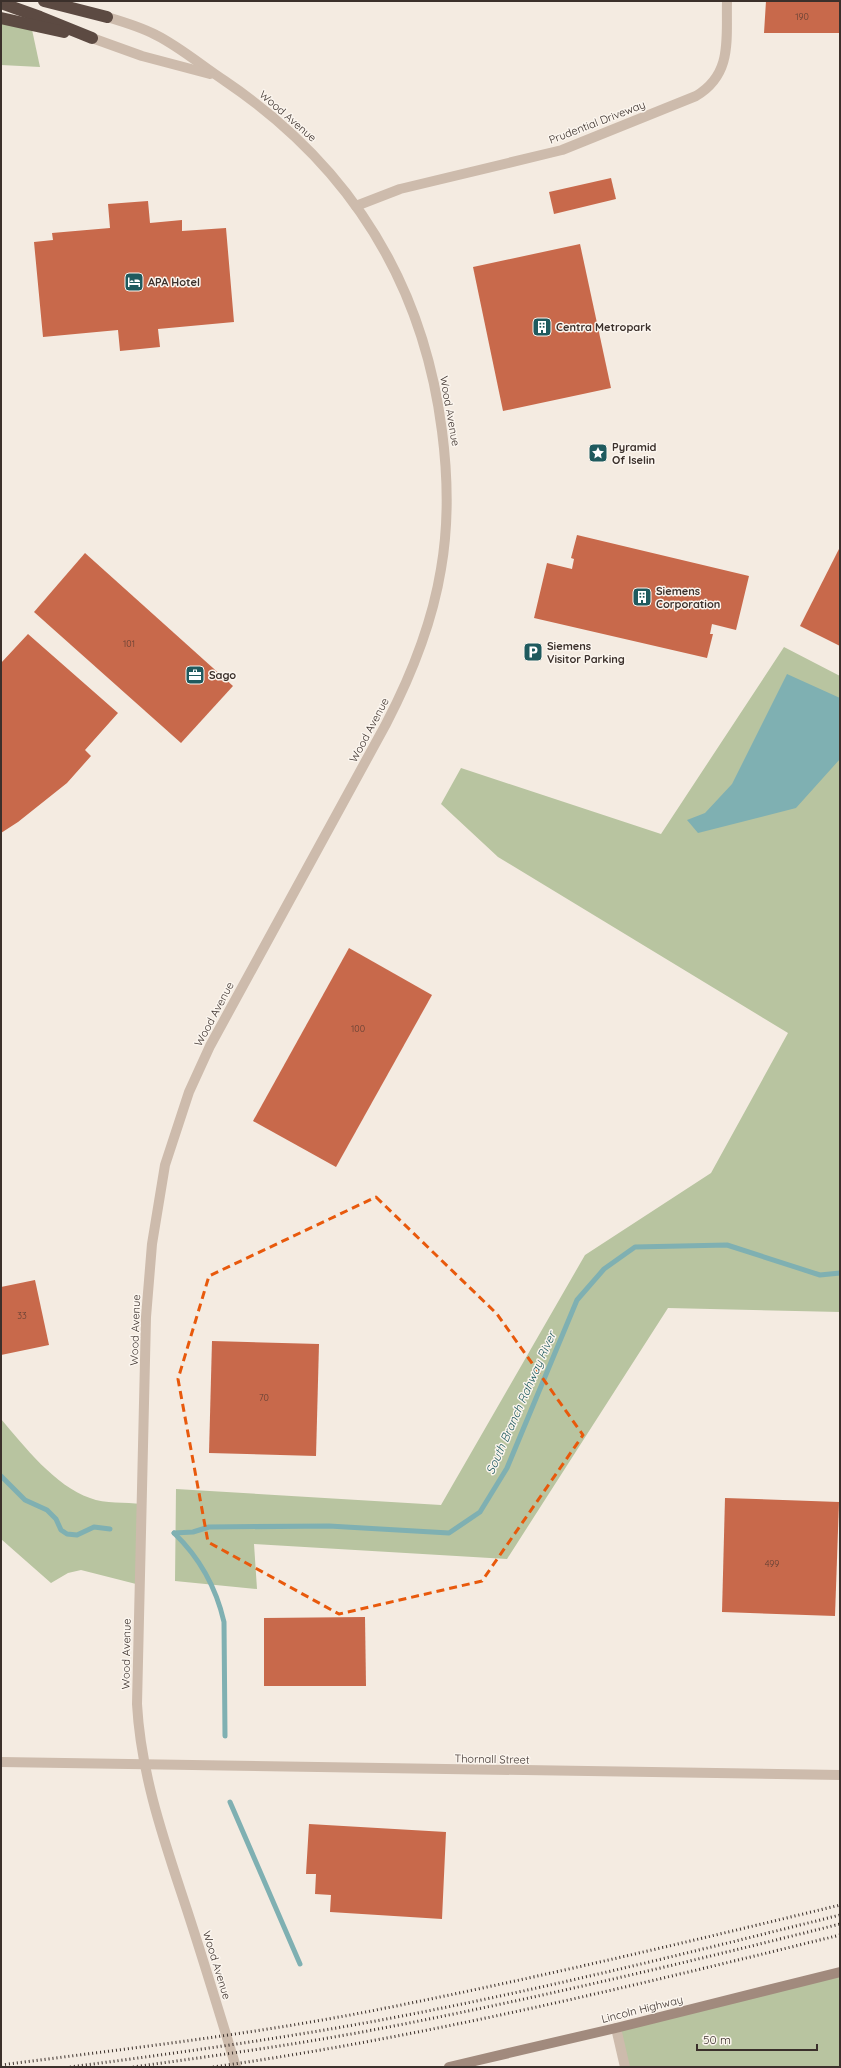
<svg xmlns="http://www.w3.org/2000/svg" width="841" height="2068" font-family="Quicksand,sans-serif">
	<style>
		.green { fill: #b8c4a0 }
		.water { fill: #7fb0b2 }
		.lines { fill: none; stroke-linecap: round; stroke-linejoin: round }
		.stream { stroke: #7fb0b2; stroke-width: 5 }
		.building { fill: #c8694b }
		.minor { stroke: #cdbbac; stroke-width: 10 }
		.tertiary { stroke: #cdbbac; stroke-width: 10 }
		.secondary { stroke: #a18a7d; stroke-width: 10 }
		.motorway { stroke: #5c4a42; stroke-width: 12 }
		.rail { stroke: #3b302b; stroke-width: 3; stroke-dasharray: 1 3; stroke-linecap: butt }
		.marked { fill: none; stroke: #e8590c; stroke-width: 3; stroke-dasharray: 8 5; stroke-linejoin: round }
		.labels { text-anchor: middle; stroke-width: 3; stroke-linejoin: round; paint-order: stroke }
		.number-label { font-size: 9px; fill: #5e3e33 }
		.street-label { font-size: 11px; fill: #3b302b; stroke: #fbf5ee }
		.poi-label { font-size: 11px; font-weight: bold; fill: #3b302b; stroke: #fbf5ee; text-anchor: start }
		.water-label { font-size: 12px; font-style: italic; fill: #1f5a5e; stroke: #fbf5ee }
	</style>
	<rect width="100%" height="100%" fill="#f4ebe1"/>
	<g class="green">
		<path d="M1,18L31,25L40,67L1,65Z"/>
		<path d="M784,647L840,676V1312L668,1308L507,1559L254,1544L257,1589L175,1581L176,1489L441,1505L585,1255L711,1173L788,1033L498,857L441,804L461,768L661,834Z"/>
		<path d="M1,1419C24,1446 55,1486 90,1498C105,1504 125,1502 142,1504L140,1585L81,1570L68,1573L51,1583L1,1539Z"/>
		<path d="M840,1972V2067H625L616,2028Z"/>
	</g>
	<path class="water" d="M787,674L840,698V759L796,808L698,833L687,820L705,813L732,784Z"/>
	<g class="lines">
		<g class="stream">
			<path d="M1,1476L25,1500L47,1510L56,1519L61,1530L67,1534L77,1535L94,1527L110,1529"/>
			<path d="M174,1533L193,1532L209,1527L329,1526L449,1533L480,1512L507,1468L577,1300L604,1269L635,1247L727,1245L820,1275L840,1273"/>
			<path d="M174,1533C200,1558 216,1587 224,1622L225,1736"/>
			<path d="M230,1802L300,1964"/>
		</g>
	</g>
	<g class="building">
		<path d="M766,1H840V33H764Z"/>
		<path d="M611,178L616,199L554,214L549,192Z"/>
		<path d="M148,201L150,223L182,220V231L226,228L234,322L158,329L160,347L120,351L118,330L43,337L34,242L53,240L52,233L110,228L108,204Z"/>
		<path d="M580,244L611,388L503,411L473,267Z"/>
		<path d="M577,535L749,576L736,630L712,624L710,634H713L707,658L534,618L547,563L572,569L574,559L571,558Z"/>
		<path d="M840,547V646L800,626Z"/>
		<path d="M85,553L233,686L181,743L34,612Z"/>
		<path d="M28,634L118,713L85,750L91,756L67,783L18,822L1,833V663Z"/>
		<path d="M349,948L432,995L336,1167L253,1121Z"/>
		<path d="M35,1280L49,1345L1,1355V1287Z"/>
		<path d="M212,1341L319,1344L316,1456L209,1453Z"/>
		<path d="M725,1498L839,1502L835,1616L722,1612Z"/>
		<path d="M365,1617L366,1686H264V1618Z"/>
		<path d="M309,1824L446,1832L442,1919L330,1912L331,1895L315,1894L316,1874H306Z"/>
	</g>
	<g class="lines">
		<g class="minor">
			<path d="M356,206L400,189L562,150L696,96C733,74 726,39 727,1"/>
			<path d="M616,2028L625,2067"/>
		</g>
		<g class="tertiary">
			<path d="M107,17C124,22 141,27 156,35C180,47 202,66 225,81C349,165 423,282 442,431C448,477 449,523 441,569C432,624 412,674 386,724L210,1046L189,1092L165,1165L152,1244L146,1317L137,1704C141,1776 165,1843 187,1910C204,1962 220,2015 236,2067"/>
			<path d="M92,38L142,56L210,74"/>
			<path d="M1,1762L840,1775"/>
		</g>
		<path class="secondary" d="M449,2067L616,2028L840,1972"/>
		<g class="motorway">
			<path d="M44,1L107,17"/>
			<path d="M1,3L40,17L92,38"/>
			<path d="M1,18L64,32"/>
		</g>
		<g class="rail">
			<path d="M1,2065C124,2049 248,2035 371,2011C528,1980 684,1943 840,1905"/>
			<path d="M70,2067C170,2054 271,2040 370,2022C528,1993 684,1954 840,1915"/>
			<path d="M133,2067C213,2056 293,2045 373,2030C530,2000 685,1963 840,1924"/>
			<path d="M213,2067C425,2037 633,1986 840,1935"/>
		</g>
	</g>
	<path class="marked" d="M376,1197L497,1314L583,1435L482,1581L339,1614L208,1542L178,1379L209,1276Z"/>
	<defs>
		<g id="hotel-square" transform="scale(1)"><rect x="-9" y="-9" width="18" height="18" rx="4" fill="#1f5a5e" stroke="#fbf5ee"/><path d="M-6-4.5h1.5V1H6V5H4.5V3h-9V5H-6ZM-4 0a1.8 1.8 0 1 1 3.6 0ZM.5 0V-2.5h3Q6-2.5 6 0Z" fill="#fff"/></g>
		<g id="building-square" transform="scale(1)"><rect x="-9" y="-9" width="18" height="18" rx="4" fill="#1f5a5e" stroke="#fbf5ee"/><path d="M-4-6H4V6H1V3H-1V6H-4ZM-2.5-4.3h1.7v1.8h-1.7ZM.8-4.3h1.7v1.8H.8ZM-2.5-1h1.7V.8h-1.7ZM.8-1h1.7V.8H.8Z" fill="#fff"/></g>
		<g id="sight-square" transform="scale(1)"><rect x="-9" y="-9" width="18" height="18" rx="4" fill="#1f5a5e" stroke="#fbf5ee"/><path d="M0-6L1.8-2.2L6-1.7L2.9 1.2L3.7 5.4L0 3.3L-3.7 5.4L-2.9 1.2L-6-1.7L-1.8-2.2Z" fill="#fff"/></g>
		<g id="parking-square" transform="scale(1)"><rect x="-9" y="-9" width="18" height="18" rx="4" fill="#1f5a5e" stroke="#fbf5ee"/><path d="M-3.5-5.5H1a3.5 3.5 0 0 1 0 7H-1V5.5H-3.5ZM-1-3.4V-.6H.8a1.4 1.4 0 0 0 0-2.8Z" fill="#fff"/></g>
		<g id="office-square" transform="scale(1)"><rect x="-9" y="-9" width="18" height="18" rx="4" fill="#1f5a5e" stroke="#fbf5ee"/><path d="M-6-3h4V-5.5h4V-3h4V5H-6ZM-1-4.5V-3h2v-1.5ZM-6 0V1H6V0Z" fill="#fff"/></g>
	</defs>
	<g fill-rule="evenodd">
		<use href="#hotel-square" x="134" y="282"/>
		<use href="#building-square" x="542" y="327"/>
		<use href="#sight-square" x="598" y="453"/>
		<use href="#building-square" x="642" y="597"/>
		<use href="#parking-square" x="533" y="652"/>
		<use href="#office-square" x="195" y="675"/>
	</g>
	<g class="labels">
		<g class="number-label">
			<text x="802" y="20">190</text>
			<text x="129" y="647">101</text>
			<text x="358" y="1032">100</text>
			<text x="22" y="1319">33</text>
			<text x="264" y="1401">70</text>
			<text x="772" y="1567">499</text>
		</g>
		<g class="street-label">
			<text transform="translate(288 116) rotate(41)" y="4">Wood Avenue</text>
			<text transform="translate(597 122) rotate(-21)" y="4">Prudential Driveway</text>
			<text transform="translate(450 411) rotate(80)" y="4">Wood Avenue</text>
			<text transform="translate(369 730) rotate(-62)" y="4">Wood Avenue</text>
			<text transform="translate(214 1014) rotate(-62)" y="4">Wood Avenue</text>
			<text transform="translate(135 1330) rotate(-88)" y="4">Wood Avenue</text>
			<text transform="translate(126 1654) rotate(-89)" y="4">Wood Avenue</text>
			<text transform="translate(492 1759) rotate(1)" y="4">Thornall Street</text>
			<text transform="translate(217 1965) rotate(73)" y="4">Wood Avenue</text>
			<text transform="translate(642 2009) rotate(-14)" y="4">Lincoln Highway</text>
		</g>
		<g class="poi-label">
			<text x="148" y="286">APA Hotel</text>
			<text x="556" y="331">Centra Metropark</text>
			<text x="612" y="451">Pyramid<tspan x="612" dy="13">Of Iselin</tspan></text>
			<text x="656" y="595">Siemens<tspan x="656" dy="13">Corporation</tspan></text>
			<text x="547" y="650">Siemens<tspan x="547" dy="13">Visitor Parking</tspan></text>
			<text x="209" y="679">Sago</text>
		</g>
		<g class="water-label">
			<text transform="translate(521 1403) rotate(-66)" y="4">South Branch Rahway River</text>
		</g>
	</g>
	<rect width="841" height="2068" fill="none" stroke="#3b302b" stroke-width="4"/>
	<path d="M697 2044v6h120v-6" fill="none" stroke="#3b302b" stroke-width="2"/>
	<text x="703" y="2044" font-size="12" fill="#3b302b" stroke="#fbf5ee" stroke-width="3" paint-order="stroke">50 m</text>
</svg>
